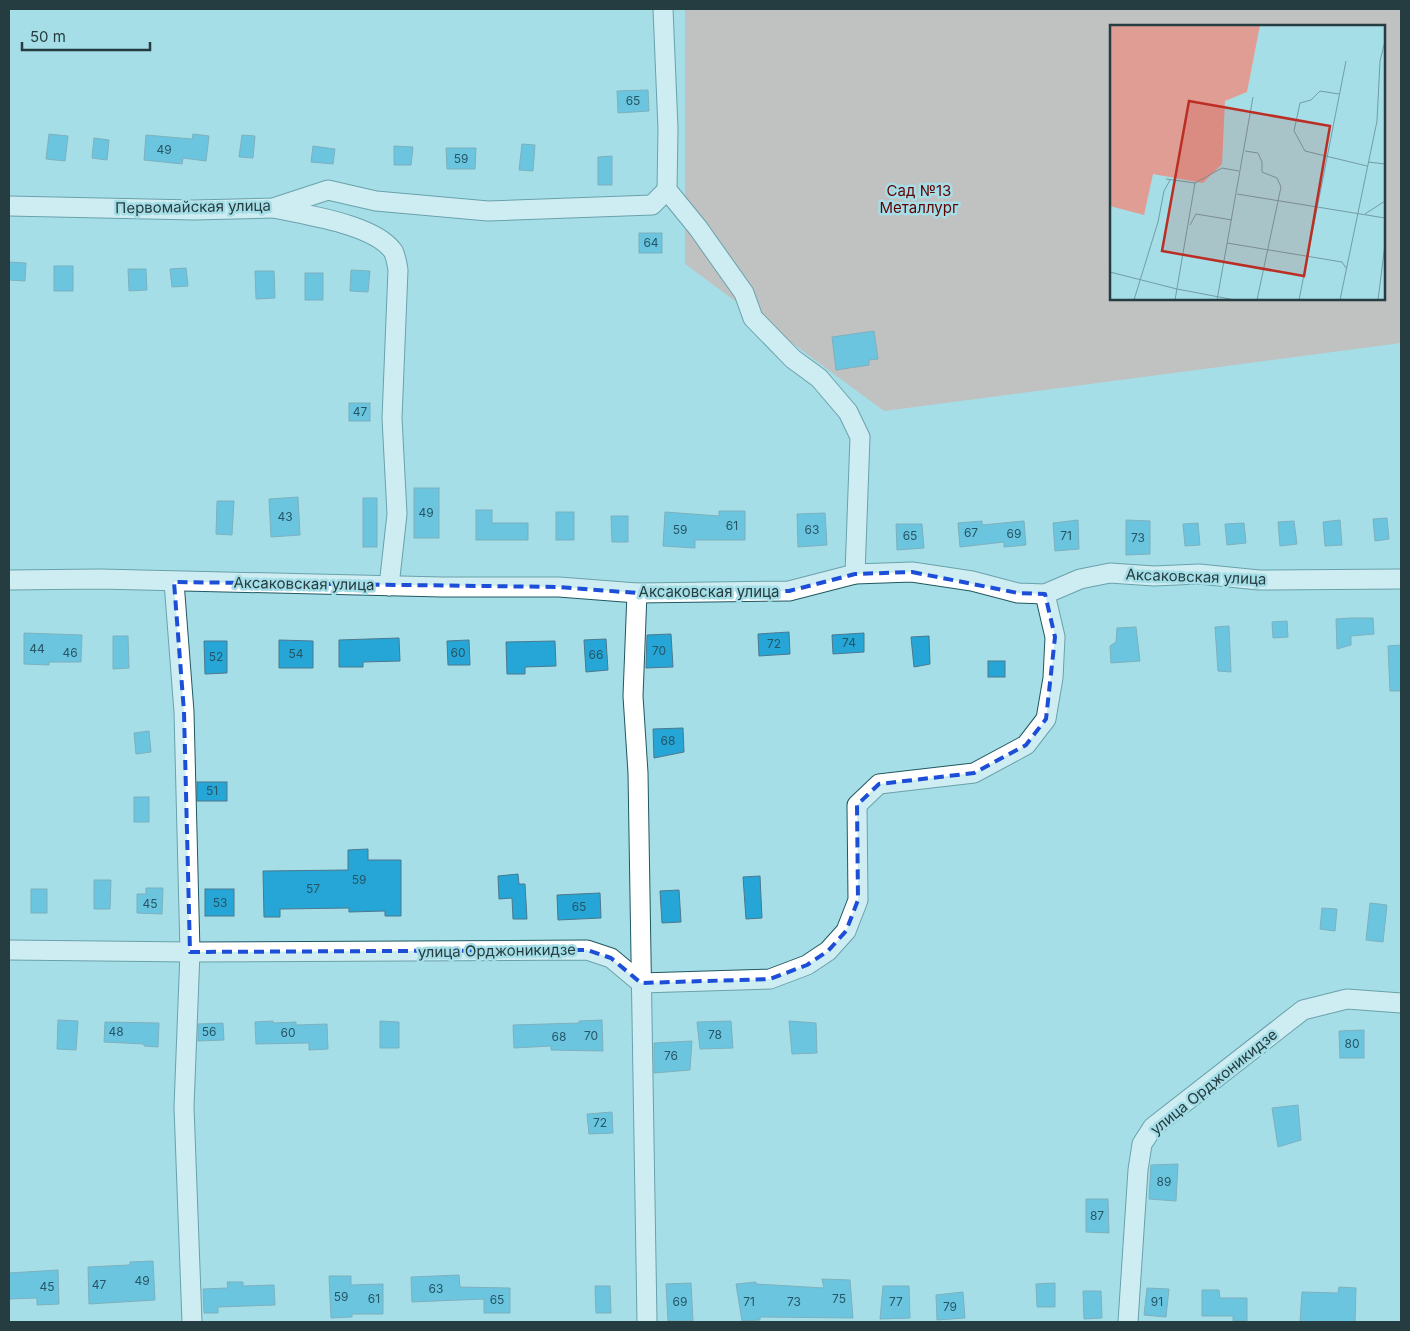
<svg xmlns="http://www.w3.org/2000/svg" width="1410" height="1331" font-family="Inter,sans-serif">
	<style>
		.green { fill: #e09d93; fill-rule: evenodd }
		.building { fill: #26a6d6; stroke: #4c798e }
		.lines { fill: none; stroke-linecap: round; stroke-linejoin: round }
		.minor-casing { stroke: #205861; stroke-width: 21 }
		.minor { stroke: #fff; stroke-width: 19 }
		.marked { fill: none; stroke: #1d4ed8; stroke-width: 4; stroke-dasharray: 10 6; stroke-linejoin: round }
		.labels { text-anchor: middle; stroke-width: 5; stroke-linejoin: round; paint-order: stroke }
		.number-label { font-size: 12px; fill: #255666 }
		.park-label { font-size: 15px; fill: #600303; stroke: #a5dee7 }
		.street-label { font-size: 15px; fill: #253c40; stroke: #a5dee7 }
		.inset-road { fill: none; stroke: #729da4; stroke-width: 1 }
		.view { fill: #bc2e24; fill-opacity: 0.15; stroke: #bc2e24; stroke-width: 2.5 }
		.inset-edge { fill: none; stroke: #253c40; stroke-width: 2.5 }
	</style>
	<rect width="100%" height="100%" fill="#a5dee7"/>
	<path class="green" d="M685,9H1401V343L884,411L685,264ZM1111,26H1384V299H1111Z"/>
	<g class="building">
		<path d="M648,90L649,111L618,113L617,91Z"/>
		<path d="M49,134L68,136L65,161L46,159Z"/>
		<path d="M193,134L209,136L206,161L183,158L182,164L144,160L146,135L192,139Z"/>
		<path d="M242,135L255,136L253,158L239,157Z"/>
		<path d="M94,138L109,140L107,160L92,158Z"/>
		<path d="M522,144L535,145L533,171L519,170Z"/>
		<path d="M313,146L335,149L333,164L311,162Z"/>
		<path d="M394,146L413,147L411,165H394Z"/>
		<path d="M446,148H476L475,169H447Z"/>
		<path d="M612,156V185H598V157Z"/>
		<rect x="639" y="233" width="23" height="20"/>
		<path d="M9,262L26,263L25,281L9,280Z"/>
		<rect x="54" y="266" width="19" height="25"/>
		<path d="M186,268L188,286L172,287L170,269Z"/>
		<path d="M128,269H146L147,290L129,291Z"/>
		<path d="M351,270L370,271L368,292L350,291Z"/>
		<path d="M255,271H274L275,298L256,299Z"/>
		<rect x="305" y="273" width="18" height="27"/>
		<path d="M874,331L878,359L869,360V365L836,370L832,337Z"/>
		<rect x="349" y="403" width="21" height="18"/>
		<rect x="414" y="488" width="25" height="50"/>
		<path d="M298,497L300,535L271,537L269,499Z"/>
		<rect x="363" y="498" width="14" height="49"/>
		<path d="M217,501H234L232,535L216,534Z"/>
		<path d="M476,510H492V523H528V540H476Z"/>
		<path d="M719,511H745V540H695V548L663,546L665,512L719,516Z"/>
		<rect x="556" y="512" width="18" height="28"/>
		<path d="M825,513L827,545L798,547L797,514Z"/>
		<path d="M611,516H628V542H612Z"/>
		<path d="M1387,518L1389,539L1375,541L1373,519Z"/>
		<path d="M1078,520L1079,549L1055,551L1053,523Z"/>
		<path d="M1126,520L1150,521V554L1126,555Z"/>
		<path d="M1340,520L1342,545L1325,546L1323,522Z"/>
		<path d="M982,521V525L1024,521L1026,545L1004,547V542L960,547L958,523Z"/>
		<path d="M1294,521L1297,544L1280,546L1278,522Z"/>
		<path d="M1198,523L1200,545L1185,546L1183,524Z"/>
		<path d="M1244,523L1246,543L1227,545L1225,524Z"/>
		<path d="M896,524H922L924,548L897,550Z"/>
		<path d="M1350,618H1373L1374,634L1351,636V645L1337,649L1336,619Z"/>
		<path d="M1287,621L1288,637L1273,638L1272,622Z"/>
		<path d="M1229,626L1231,672L1218,671L1215,627Z"/>
		<path d="M1136,627L1140,661L1111,663L1110,646L1116,642L1117,628Z"/>
		<path d="M789,632L790,654L759,656L758,634Z"/>
		<path d="M24,633L82,635L81,662H49V665L24,664Z"/>
		<path d="M864,633V652L833,654L832,635Z"/>
		<path d="M671,634L673,667L646,668L647,635Z"/>
		<path d="M113,636H128L129,668L113,669Z"/>
		<path d="M929,636L930,664L914,667L911,637Z"/>
		<path d="M399,638L400,661L363,662V667H339V640Z"/>
		<path d="M606,639L608,670L586,672L584,640Z"/>
		<path d="M279,640L313,641V668H279Z"/>
		<path d="M469,640L470,665H448L447,641Z"/>
		<path d="M204,641H227V673L205,674Z"/>
		<path d="M555,641L556,666L525,667V674H507L506,642Z"/>
		<path d="M1401,645V691H1390L1388,646Z"/>
		<rect x="988" y="661" width="17" height="16"/>
		<path d="M683,728L684,752L654,758L653,729Z"/>
		<path d="M149,731L151,752L136,754L134,733Z"/>
		<rect x="197" y="782" width="30" height="19"/>
		<rect x="134" y="797" width="15" height="25"/>
		<path d="M368,849V860H401V916H385V911L349,912V908L280,909V917H264L263,871L348,870V850Z"/>
		<path d="M518,874L519,884H525L527,919H513L512,898L499,899L498,876Z"/>
		<path d="M760,876L762,918L746,919L743,877Z"/>
		<path d="M94,880H111L110,909H94Z"/>
		<path d="M146,888H163L162,914L137,913V894H146Z"/>
		<rect x="31" y="889" width="16" height="24"/>
		<rect x="205" y="889" width="29" height="27"/>
		<path d="M679,890L681,922L662,923L660,891Z"/>
		<path d="M600,893L601,918L558,920L557,895Z"/>
		<path d="M1370,903L1387,905L1383,942L1366,940Z"/>
		<path d="M1322,908L1337,909L1335,931L1320,929Z"/>
		<path d="M58,1020L78,1021L76,1050L57,1049Z"/>
		<path d="M602,1020L603,1051L551,1050V1046L514,1048L513,1025L579,1023V1021Z"/>
		<path d="M273,1021V1023L296,1022V1025L327,1024L328,1049L309,1050V1043L256,1044L255,1022Z"/>
		<path d="M380,1021L399,1022V1048H380Z"/>
		<path d="M731,1021L733,1048L700,1049L697,1022Z"/>
		<path d="M789,1021L816,1023L817,1053L792,1054Z"/>
		<path d="M105,1022L159,1023L158,1047L144,1046V1044L104,1042Z"/>
		<path d="M223,1023L224,1040L198,1041V1024Z"/>
		<path d="M1364,1030V1058H1340L1339,1031Z"/>
		<path d="M692,1041L690,1070L654,1073V1043Z"/>
		<path d="M1298,1105L1301,1140L1278,1147L1272,1108Z"/>
		<path d="M612,1112L613,1133L589,1134L587,1114Z"/>
		<path d="M1178,1164L1176,1201L1149,1199L1151,1165Z"/>
		<path d="M1086,1199H1108L1109,1233L1086,1232Z"/>
		<path d="M153,1261L155,1300L89,1304L88,1267L130,1265V1262Z"/>
		<path d="M58,1270L59,1304L37,1305V1298L9,1299V1273Z"/>
		<path d="M459,1275L460,1287L510,1288V1313H484V1299L412,1302L411,1277Z"/>
		<path d="M329,1276H351V1285L383,1284V1314H352V1317L331,1318Z"/>
		<path d="M822,1279L850,1280L853,1318L760,1317V1320L742,1321L736,1284L756,1282V1284L824,1288Z"/>
		<path d="M227,1282H243V1286L274,1285L275,1305L218,1307V1313H204L203,1289L228,1288Z"/>
		<path d="M691,1283L693,1321H668L666,1284Z"/>
		<path d="M1055,1283V1307H1037L1036,1284Z"/>
		<path d="M595,1286H610L611,1313H596Z"/>
		<path d="M883,1286H909L910,1318L880,1319Z"/>
		<path d="M1339,1287L1356,1288L1355,1322H1300L1302,1292L1338,1293Z"/>
		<path d="M1147,1288L1169,1289L1166,1317L1144,1315Z"/>
		<path d="M1202,1290H1219L1220,1298H1247V1321H1233V1316H1202Z"/>
		<path d="M1083,1291H1101L1102,1318L1084,1319Z"/>
		<path d="M963,1292L965,1318L937,1320L936,1295Z"/>
	</g>
	<g class="lines">
		<g class="minor-casing">
			<g id="minor">
				<path d="M663,9L668,129L667,190L698,228L744,293L753,318L793,359L819,378L848,412L860,437L855,574"/>
				<path d="M9,206L194,210L273,208L328,190L376,201L488,211L652,205L667,190"/>
				<path d="M274,208C305,215 374,224 393,251C396,256 397,264 398,270L392,418L397,514L389,586"/>
				<path d="M9,580L100,579L442,587H559L637,593L710,592L789,591L855,574L912,572L972,581L1018,593L1045,594L1080,579L1110,573L1154,576L1199,574L1259,580L1401,579"/>
				<path d="M174,582L184,712L190,952L184,1107L192,1322"/>
				<path d="M637,593L633,696L638,773L647,1322"/>
				<path d="M9,950L190,952L587,950L611,958L641,983L770,979L807,965L828,951L846,931L858,900L857,805L879,784L974,773L1026,745L1046,719L1053,678L1055,637L1045,594"/>
				<path d="M1128,1322L1138,1170L1142,1144L1153,1127L1303,1010L1347,999L1401,1003"/>
			</g>
		</g>
		<use href="#minor" class="minor"/>
	</g>
	<path d="M0 0H1410V1331H0ZM912,572L1018,593L1045,594L1055,637L1046,719L1026,745L974,773L879,784L857,805L858,900L846,931L828,951L807,965L770,979L641,983L611,958L587,950L190,952L184,712L174,582L559,587L637,593L789,591L855,574Z" fill="#a5dee7" fill-opacity=".55" fill-rule="evenodd"/>
	<path class="marked" d="M912,572L1018,593L1045,594L1055,637L1046,719L1026,745L974,773L879,784L857,805L858,900L846,931L828,951L807,965L770,979L641,983L611,958L587,950L190,952L184,712L174,582L559,587L637,593L789,591L855,574Z"/>
	<g class="labels">
		<g class="number-label">
			<text x="633" y="105">65</text>
			<text x="164" y="154">49</text>
			<text x="461" y="163">59</text>
			<text x="651" y="247">64</text>
			<text x="360" y="416">47</text>
			<text x="426" y="517">49</text>
			<text x="285" y="521">43</text>
			<text x="732" y="530">61</text>
			<text x="680" y="534">59</text>
			<text x="812" y="534">63</text>
			<text x="971" y="537">67</text>
			<text x="1014" y="538">69</text>
			<text x="910" y="540">65</text>
			<text x="1066" y="540">71</text>
			<text x="1138" y="542">73</text>
			<text x="849" y="647">74</text>
			<text x="774" y="648">72</text>
			<text x="37" y="653">44</text>
			<text x="659" y="655">70</text>
			<text x="70" y="657">46</text>
			<text x="458" y="657">60</text>
			<text x="296" y="658">54</text>
			<text x="596" y="659">66</text>
			<text x="216" y="661">52</text>
			<text x="668" y="745">68</text>
			<text x="212" y="795">51</text>
			<text x="359" y="884">59</text>
			<text x="313" y="893">57</text>
			<text x="220" y="907">53</text>
			<text x="150" y="908">45</text>
			<text x="579" y="911">65</text>
			<text x="116" y="1036">48</text>
			<text x="209" y="1036">56</text>
			<text x="288" y="1037">60</text>
			<text x="715" y="1039">78</text>
			<text x="591" y="1040">70</text>
			<text x="559" y="1041">68</text>
			<text x="1352" y="1048">80</text>
			<text x="671" y="1060">76</text>
			<text x="600" y="1127">72</text>
			<text x="1164" y="1186">89</text>
			<text x="1097" y="1220">87</text>
			<text x="142" y="1285">49</text>
			<text x="99" y="1289">47</text>
			<text x="47" y="1291">45</text>
			<text x="436" y="1293">63</text>
			<text x="341" y="1301">59</text>
			<text x="374" y="1303">61</text>
			<text x="839" y="1303">75</text>
			<text x="497" y="1304">65</text>
			<text x="680" y="1306">69</text>
			<text x="749" y="1306">71</text>
			<text x="794" y="1306">73</text>
			<text x="896" y="1306">77</text>
			<text x="1157" y="1306">91</text>
			<text x="950" y="1311">79</text>
		</g>
		<g class="park-label">
			<text x="919" y="196">Сад №13<tspan x="919" dy="17">Металлург</tspan></text>
		</g>
		<g class="street-label">
			<text transform="translate(193 207) rotate(-1)" y="5">Первомайская улица</text>
			<text transform="translate(1196 577) rotate(2)" y="5">Аксаковская улица</text>
			<text transform="translate(304 584) rotate(1)" y="5">Аксаковская улица</text>
			<text x="709" y="597">Аксаковская улица</text>
			<text transform="translate(497 951) rotate(-1)" y="5">улица Орджоникидзе</text>
			<text transform="translate(1214 1082) rotate(-39)" y="5">улица Орджоникидзе</text>
		</g>
	</g>
	<g transform="translate(1110 25)">
		<rect width="275" height="275" fill="#a5dee7"/>
		<path d="M0,0H150L137,67L115,76L112,139L93,158L43,149L34,190L0,181Z" fill="#e09d93"/>
		<path class="inset-road" d="M229,69L210,66L201,75L190,78L184,106L195,126L257,141M135,126L148,128L152,137V147L167,153L171,162L147,275M258,137L275,139M56,154L85,158L112,143L129,146M127,169L275,193M255,189L275,176M80,200L86,189L122,195M117,218L232,237L236,243M0,247L67,264L125,275M24,275L48,197L54,166L60,155M65,275L85,158M107,275L143,72M189,275L236,36M230,275L267,96L270,36L275,16M268,275L275,219"/>
		<path class="view" d="M79,76L220,101L194,251L52,226Z"/>
		<rect width="275" height="275" class="inset-edge"/>
	</g>
	<rect width="1410" height="1331" fill="none" stroke="#253c40" stroke-width="20"/>
	<path d="M22 42v8h128v-8" fill="none" stroke="#253c40" stroke-width="2.5"/>
	<text x="30" y="42" font-size="15" fill="#253c40" stroke="#a5dee7" stroke-width="4" paint-order="stroke">50 m</text>
</svg>
